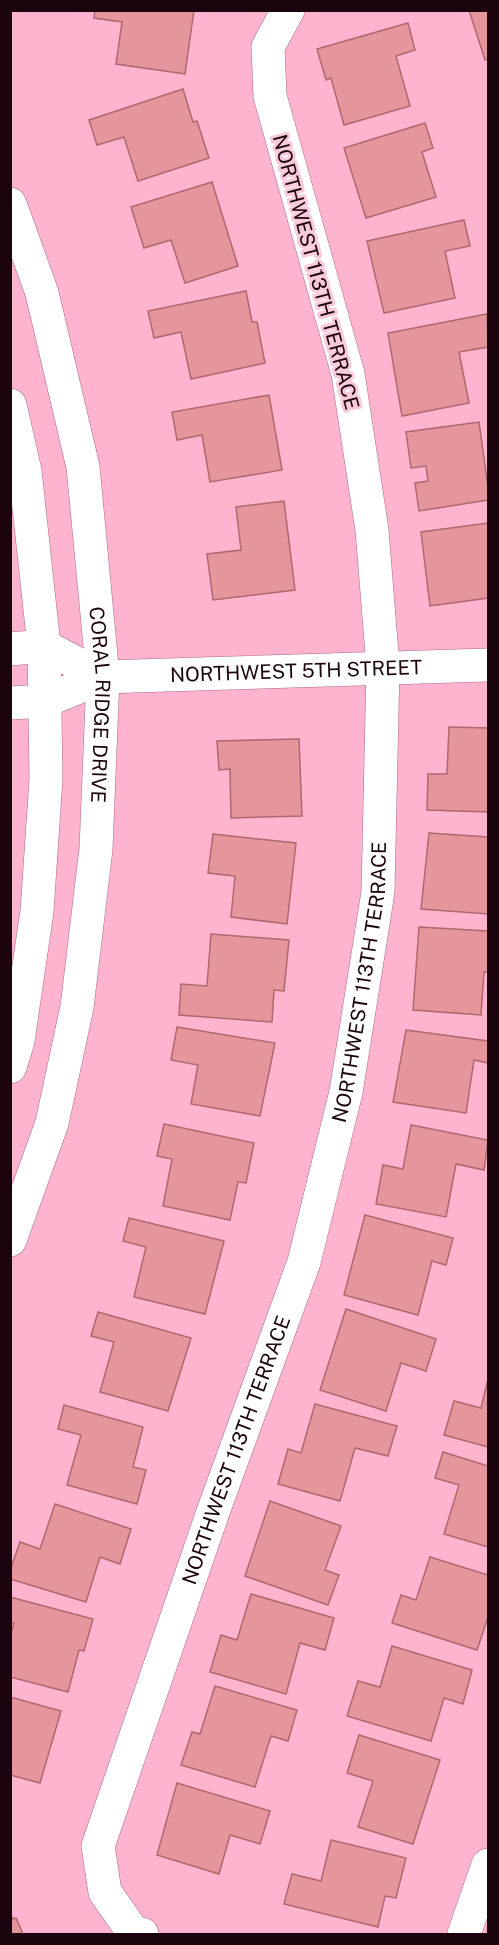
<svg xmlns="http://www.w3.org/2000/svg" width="499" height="1945" font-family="'Public Sans',sans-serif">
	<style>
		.building { fill: #e4969c; stroke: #b0676d; stroke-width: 1.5 }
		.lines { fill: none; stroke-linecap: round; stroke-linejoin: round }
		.minor-casing { stroke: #ac6883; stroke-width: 34 }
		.major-casing { stroke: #ac6883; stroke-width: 34 }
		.minor { stroke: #fff; stroke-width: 33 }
		.major { stroke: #fff; stroke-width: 33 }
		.labels { text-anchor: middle; stroke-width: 6; stroke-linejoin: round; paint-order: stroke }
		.street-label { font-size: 20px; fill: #1b040e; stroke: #f8cadb }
	</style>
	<rect width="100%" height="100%" fill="#feb3cf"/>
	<g class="building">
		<path d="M95,10H194L185,74L116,64L122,22L94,18Z"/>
		<path d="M469,10H488V59L485,60Z"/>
		<path d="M408,23L415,50L396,56L410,106L344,125L331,78L326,80L317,49Z"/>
		<path d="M183,89L193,122L197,121L209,158L138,181L124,137L97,145L89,120Z"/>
		<path d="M425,123L433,148L422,152L436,197L366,218L344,148Z"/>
		<path d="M212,182L238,266L185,283L171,240L144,248L131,207Z"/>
		<path d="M464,220L470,246L445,251L455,298L384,313L367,241Z"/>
		<path d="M246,291L252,322H257L265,363L191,379L181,332L154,338L148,311Z"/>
		<path d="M487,314L488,347L459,352L469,403L402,416L388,333Z"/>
		<path d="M269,395L282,470L210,482L202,435L177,440L172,412Z"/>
		<path d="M479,422L488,488V500L419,511L415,483L428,481L426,466L411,468L406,432Z"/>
		<path d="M284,501L295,590L213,600L207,554L241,550L236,507Z"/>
		<path d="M488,523V598L430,606L421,532Z"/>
		<path d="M449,727L488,728V812L427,810L428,774H447Z"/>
		<path d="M299,739L302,816L231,818L230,769L219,770L217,741Z"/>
		<path d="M429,833L488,837V914L421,909Z"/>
		<path d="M213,834L296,843L287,924L231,917L235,876L208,873Z"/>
		<path d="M419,927L488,931V972H484L481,1015L413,1010Z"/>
		<path d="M211,934L289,940L284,991L274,990L272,1022L179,1015L181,984L207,986Z"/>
		<path d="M177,1027L275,1043L260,1116L191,1104L198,1065L171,1060Z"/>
		<path d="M406,1030L488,1041V1063L474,1060L466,1113L393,1102Z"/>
		<path d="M164,1124L254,1143L246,1183L238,1182L230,1220L163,1206L172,1159L157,1156Z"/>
		<path d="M411,1125L488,1140L484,1170L456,1164L446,1217L376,1204L383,1165L403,1169Z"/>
		<path d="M365,1215L453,1238L446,1265L432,1261L418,1315L344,1295Z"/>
		<path d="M129,1218L224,1241L205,1314L134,1297L146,1247L123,1241Z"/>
		<path d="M346,1309L436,1339L426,1371L401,1363L386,1411L320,1390Z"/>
		<path d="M98,1312L191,1338L168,1411L100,1392L114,1342L91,1336Z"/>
		<path d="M488,1379V1447L444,1435L454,1401L481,1408Z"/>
		<path d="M315,1404L397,1426L388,1456L355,1448L340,1501L278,1484L288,1449L301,1453Z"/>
		<path d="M64,1405L143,1427L133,1467L146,1470L137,1504L67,1485L81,1435L58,1429Z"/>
		<path d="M443,1452L488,1466V1547L444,1534L459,1485L435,1478Z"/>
		<path d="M270,1501L341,1526L325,1570L339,1575L328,1605L245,1576Z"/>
		<path d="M55,1504L131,1529L120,1564L100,1557L86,1602L10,1579V1571L20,1542L40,1549Z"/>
		<path d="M430,1557L488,1575V1617L477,1650L392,1623L401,1595L416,1600Z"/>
		<path d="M251,1594L334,1618L325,1650L300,1643L286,1694L210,1672L221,1635L237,1640Z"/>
		<path d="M10,1597L93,1619L84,1651L79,1650L68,1692L10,1677V1637L14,1623L10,1622Z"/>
		<path d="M392,1646L472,1670L463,1704L444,1698L431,1741L347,1716L358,1681L380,1687Z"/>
		<path d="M215,1686L297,1710L288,1741L271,1736L255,1787L181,1765L192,1732L200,1734Z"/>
		<path d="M10,1697L61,1711L40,1783L10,1775Z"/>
		<path d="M359,1735L440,1760L413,1844L358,1827L373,1781L347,1773Z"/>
		<path d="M177,1783L270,1811L260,1844L230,1835L219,1874L157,1855Z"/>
		<path d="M331,1840L406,1858L396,1898L385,1896L378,1927L284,1904L292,1874L321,1881Z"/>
		<path d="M10,1913L13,1919L16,1918L23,1934H10Z"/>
	</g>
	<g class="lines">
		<g class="minor-casing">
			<g id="minor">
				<path d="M10,649L44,646L103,677"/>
				<path id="s1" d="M10,703L45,701L103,677L488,665"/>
				<path id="s2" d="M142,1934L133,1932L105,1892L98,1846L213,1512L304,1262L346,1092L378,892L383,667L372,530L348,374L270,96L268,47L288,10"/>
				<path d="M464,1934L488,1865"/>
			</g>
		</g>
		<g class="major-casing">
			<g id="major">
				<path id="s3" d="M10,204L42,293L83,467L103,677L96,849L77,1007L52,1123L10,1240"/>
				<path d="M10,405L25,471L44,646L46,779L37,911L18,1041L10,1067"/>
			</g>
		</g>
		<use href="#minor" class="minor"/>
		<use href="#major" class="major"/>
	</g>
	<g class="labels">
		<g class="street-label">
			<text transform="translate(316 272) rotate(75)" y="7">NORTHWEST 113TH TERRACE</text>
			<text dy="7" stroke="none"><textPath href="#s1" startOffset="291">NORTHWEST 5TH STREET</textPath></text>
			<text dy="7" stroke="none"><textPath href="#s3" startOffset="512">CORAL RIDGE DRIVE</textPath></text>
			<text dy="7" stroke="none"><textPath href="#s2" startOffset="1010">NORTHWEST 113TH TERRACE</textPath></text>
			<text dy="7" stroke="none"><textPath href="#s2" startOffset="524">NORTHWEST 113TH TERRACE</textPath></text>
		</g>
	</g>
	<rect width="499" height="1945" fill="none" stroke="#1b040e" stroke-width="24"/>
</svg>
